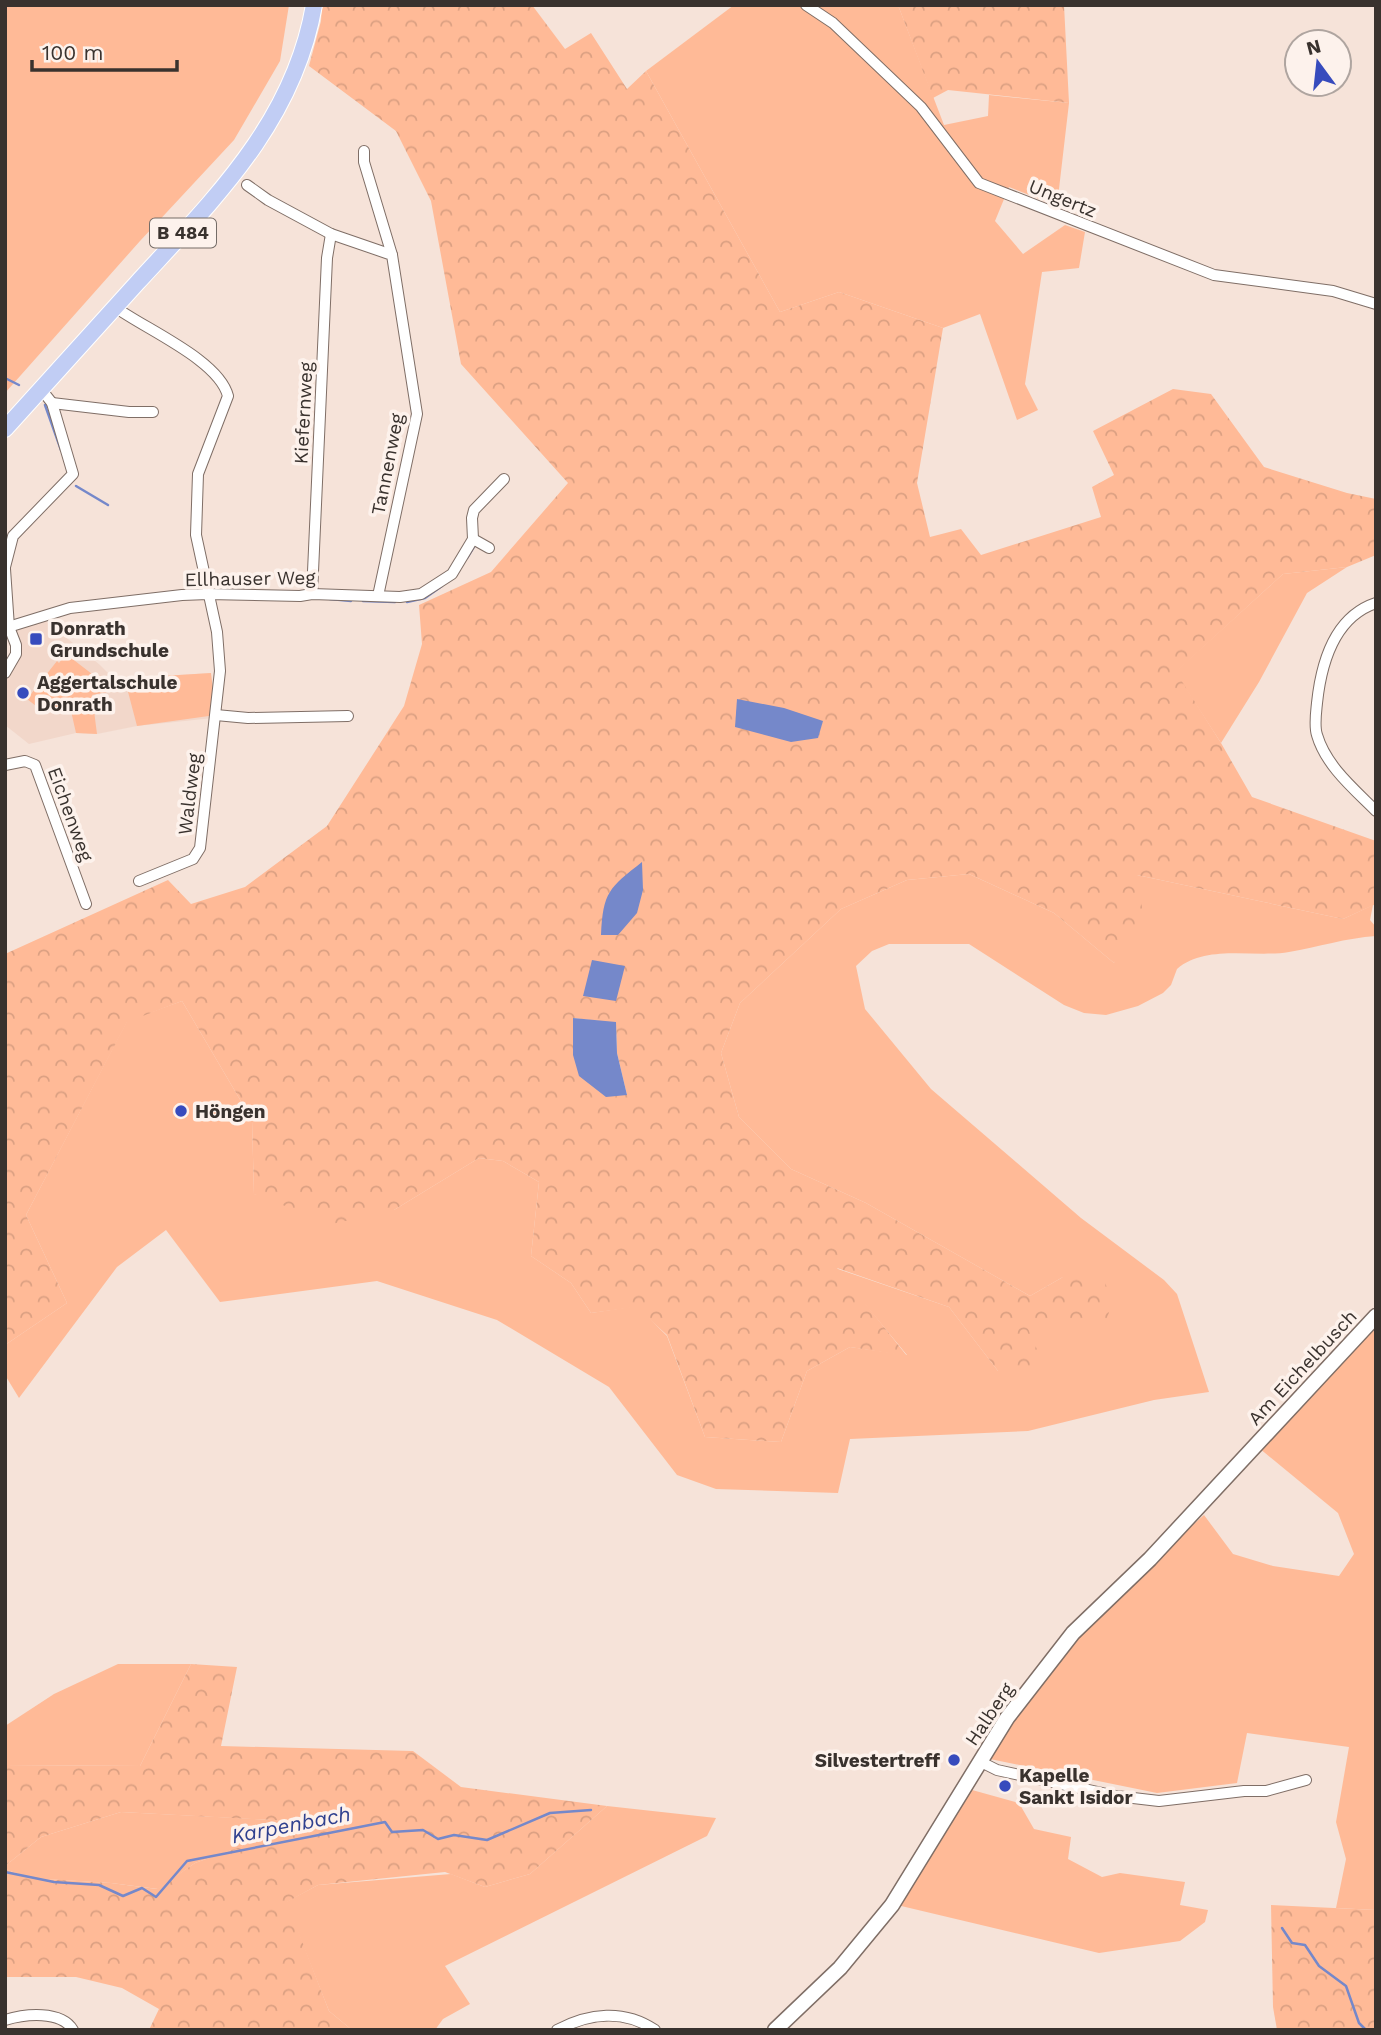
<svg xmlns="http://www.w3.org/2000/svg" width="1381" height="2035" font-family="'Work Sans',sans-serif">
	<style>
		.built { fill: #f2d7ca }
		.green { fill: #ffba97 }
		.forest { fill: url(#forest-crowns); fill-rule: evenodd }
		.water { fill: #7588ca }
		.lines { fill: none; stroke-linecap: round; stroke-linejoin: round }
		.stream { stroke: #7588ca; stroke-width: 2.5 }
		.street-casing { stroke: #7f6e66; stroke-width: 12 }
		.secondary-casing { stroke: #7f6e66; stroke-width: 17 }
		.primary-casing { stroke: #fff; stroke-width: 18 }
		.street { stroke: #fff; stroke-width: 10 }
		.secondary { stroke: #fff; stroke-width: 14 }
		.primary { stroke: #c1cdf4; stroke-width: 16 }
		.poi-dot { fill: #374bbd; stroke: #fdf2ec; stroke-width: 2.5 }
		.labels { text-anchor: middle; stroke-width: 7; stroke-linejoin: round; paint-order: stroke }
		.shield { fill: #fdf2ec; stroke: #746c67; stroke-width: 2 }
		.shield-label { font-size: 18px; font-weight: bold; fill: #39322e }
		.street-label { font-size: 19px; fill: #39322e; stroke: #fdf2ec }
		.poi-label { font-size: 19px; font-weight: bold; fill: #39322e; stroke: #fdf2ec; text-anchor: start }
		.water-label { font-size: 21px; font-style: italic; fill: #2f408f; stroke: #fdf2ec }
	</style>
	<defs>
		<pattern id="forest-crowns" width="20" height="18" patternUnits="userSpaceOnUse" patternTransform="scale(1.75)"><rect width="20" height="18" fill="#ffba97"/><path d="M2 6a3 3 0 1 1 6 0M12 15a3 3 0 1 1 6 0" fill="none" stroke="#dba082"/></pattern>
	</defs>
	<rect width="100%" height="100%" fill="#f6e3d9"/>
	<path class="built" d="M42,618L100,665L114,679L211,673L213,718L137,726L97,734L76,733L29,744L5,725V673L16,654L9,627Z"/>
	<g class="green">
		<path d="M5,5H289L280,61L234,140L140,241L5,393Z"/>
		<path d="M734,5H898L944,125L988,116L989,95L1069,103L1057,206L1009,187L995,221L1023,254L1065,225L1085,232L1079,268L1042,272L1025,384L1038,410L1017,420L980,314L943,328L839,292L780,312L646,71Z"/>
		<path d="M1347,567L1307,593L1259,682L1221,743L1175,672L1283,574Z"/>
		<path d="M66,654L92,674L114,679L211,673L216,715L137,726L127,688L92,695L97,734L76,733L71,711L54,714L53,711L45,713L27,699L57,661L59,663Z"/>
		<path d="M969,874L1054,913L1114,963L1137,875L1343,919L1373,905L1370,920L1376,927V936C1346,938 1318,947 1289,952C1254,958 1206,944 1177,969L1171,985L1163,993L1138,1006L1106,1015L1084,1013L1064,1005L969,944H889L872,951L856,966L865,1009L931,1089L1081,1218L1164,1280L1177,1294L1209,1392L1154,1400L1028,1431L850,1439L838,1493L716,1489L677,1475L609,1387L497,1320L377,1281L220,1302L166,1230L117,1267L19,1398L5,1375V1345L67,1303L26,1215L127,1021L182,1001L252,1120L254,1194L394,1210L479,1158L503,1161L539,1182L531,1256L571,1283L591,1313L637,1306L667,1336L705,1437L781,1442L807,1371L850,1347L907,1355L835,1268L949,1307L998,1371L1025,1324L1063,1277L1030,1296L866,1203L791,1169L739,1117L721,1053L740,1003L841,909L907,880Z"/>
		<path d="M1376,1324V1910L1336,1908L1346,1859L1336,1822L1349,1747L1247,1733L1237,1783L1157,1793L990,1759C1016,1717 1045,1675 1078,1638C1116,1593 1160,1554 1204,1515L1233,1554L1273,1566L1339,1576L1354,1554L1338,1513L1259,1448Z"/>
		<path d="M118,1664H191L140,1766L5,1765V1726L54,1694Z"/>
		<path d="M965,1788L1019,1803L1034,1829L1071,1837L1068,1859L1102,1877L1120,1873L1185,1882L1180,1905L1208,1910L1205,1922L1180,1941L1099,1953L897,1905Z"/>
		<path d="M607,1806L716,1818L707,1836L445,1966L470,2004L443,2019L435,2030H352L329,2011L286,1902L318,1885L451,1874L485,1887L530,1874Z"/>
		<path d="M121,1812L312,1822L195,1863L158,1889L111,1883L29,1878L5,1869V1866L41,1837Z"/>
	</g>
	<g class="forest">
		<path d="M322,5H532L565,49L591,33L627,89L646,71L780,312L839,292L943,328L917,483L930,537L961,529L981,555L1101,517L1092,487L1114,475L1093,431L1173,389L1211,394L1264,467L1347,493L1376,499V555L1347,567L1283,574L1176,672L1221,743L1252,797L1376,841V904L1343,919L1137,875L1143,914L1114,963L1054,913L969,874L907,880L841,909L740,1003L721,1053L739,1117L791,1169L866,1203L1030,1296L1063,1277L1104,1280L1112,1300L1106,1324H1026L1042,1361L1026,1378L998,1371L949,1307L837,1268L907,1356L850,1347L807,1371L781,1442L705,1437L667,1335L636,1307L591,1313L571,1283L531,1256L539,1182L503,1161L479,1158L394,1210L332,1224L254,1194L252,1120L182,1001L127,1022L26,1215L67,1303L5,1345V954L168,880L191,904L245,887L327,826L404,706L422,644L419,605L491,572L568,483L461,364L431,201L396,131L309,66L321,21ZM573,1018L616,1023L617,1053L627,1095Z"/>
		<path d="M898,5H1064L1069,103L948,90L933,98Z"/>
		<path d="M191,1664L237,1667L221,1746L413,1751L461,1787L607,1806L530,1874L485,1887L445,1872L318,1885L287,1902L329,2011L352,2030H149L159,2009L122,1988L76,1977H5V1869L29,1878L111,1883L157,1889L195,1863L310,1822L121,1812L41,1837L5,1866V1765L140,1766Z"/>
		<path d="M1271,1905L1376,1910V2030H1277L1273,2007Z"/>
	</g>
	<g class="water">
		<path d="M737,699L784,708L823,721L818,738L791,742L735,727Z"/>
		<path d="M642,862L643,890L637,913L618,935H601C603,892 609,888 642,862Z"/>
		<path d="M592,960L625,966L616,1001L583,996Z"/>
		<path d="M573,1018L616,1022L617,1053L627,1095L606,1097L579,1076L573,1055Z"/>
	</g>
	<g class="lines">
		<g class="stream">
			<path d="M5,378L19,385"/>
			<path d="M45,405L61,450"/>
			<path d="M76,486L108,505"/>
			<path d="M467,558L475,545L478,546"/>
			<path d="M330,599L351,601"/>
			<path d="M363,601L395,602"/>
			<path d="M407,602L425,598L442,586"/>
			<path d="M5,1872L54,1882L99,1885L123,1896L142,1888L156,1897L187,1861L385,1822L392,1832L423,1830L438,1839L454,1835L487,1840L550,1813L591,1810"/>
			<path d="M1282,1928L1292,1943L1305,1945L1319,1966L1346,1986L1359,2023L1366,2030"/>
		</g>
		<g class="street-casing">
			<g id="street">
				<path d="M806,5L833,23L921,107L979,183L1214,275L1333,291L1376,304"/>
				<path d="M364,151V162L392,255"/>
				<path d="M247,185L268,200L331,234L392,255L417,414L378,596"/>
				<path d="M115,307C145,329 219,360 228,396L198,474L196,535L217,632L220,671L200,848L193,859L139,881"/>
				<path d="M52,403L129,412H153"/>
				<path d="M473,539L489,548"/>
				<path d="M5,567L13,536L73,474L52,403L41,389"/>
				<path d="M5,569L9,627L16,645V654L5,673"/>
				<path d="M312,594L327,258L331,234"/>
				<path d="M1376,603C1334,617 1321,665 1317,703C1316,713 1314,726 1317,735C1326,766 1354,789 1376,811"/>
				<path d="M5,628L70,608L182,595L208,594L300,596L312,594L400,597L421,594L452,574L473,539L472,518L474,510L504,479"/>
				<path d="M216,715L248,718L348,716"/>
				<path d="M5,765L25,761L35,765L86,904"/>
				<path d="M979,1761L997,1770L1020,1775L1116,1796L1159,1801L1244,1791H1266L1306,1780"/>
				<path d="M5,2020C25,2014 61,2010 73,2030"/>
				<path d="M557,2030C589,2013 624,2009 655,2030"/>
			</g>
		</g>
		<g class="secondary-casing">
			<path id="secondary" d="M775,2030L840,1968L892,1905L1007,1718L1073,1633L1150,1559L1376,1316"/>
		</g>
		<g class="primary-casing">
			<path id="primary" d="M5,429C49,380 93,331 137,283C214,199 294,122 314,5"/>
		</g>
		<use href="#street" class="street"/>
		<use href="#secondary" class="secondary"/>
		<use href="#primary" class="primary"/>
	</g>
	<g class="poi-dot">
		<rect x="29" y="632" width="14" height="14" rx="3.5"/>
		<circle cx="23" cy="693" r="7"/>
		<circle cx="181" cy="1111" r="7"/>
		<circle cx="954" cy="1760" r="7"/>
		<circle cx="1005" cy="1786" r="7"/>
	</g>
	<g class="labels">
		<rect class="shield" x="150" y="218.5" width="66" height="29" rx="5"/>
		<g class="shield-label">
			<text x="183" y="239">B 484</text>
		</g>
		<g class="street-label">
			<text transform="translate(1063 198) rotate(22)" y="7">Ungertz</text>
			<text transform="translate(303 413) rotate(-87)" y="7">Kiefernweg</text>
			<text transform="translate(387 464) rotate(-79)" y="7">Tannenweg</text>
			<text transform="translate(250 578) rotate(-1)" y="7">Ellhauser Weg</text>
			<text transform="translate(189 794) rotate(-83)" y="7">Waldweg</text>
			<text transform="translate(71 814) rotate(70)" y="7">Eichenweg</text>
			<text transform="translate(1302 1367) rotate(-47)" y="7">Am Eichelbusch</text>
			<text transform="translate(989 1714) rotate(-56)" y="7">Halberg</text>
		</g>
		<g class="poi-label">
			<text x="50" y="635">Donrath<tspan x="50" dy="22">Grundschule</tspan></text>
			<text x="37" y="689">Aggertalschule<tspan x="37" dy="22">Donrath</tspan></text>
			<text x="195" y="1118">Höngen</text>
			<text x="940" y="1767" text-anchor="end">Silvestertreff</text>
			<text x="1019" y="1782">Kapelle<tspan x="1019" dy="22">Sankt Isidor</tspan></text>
		</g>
		<g class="water-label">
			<text transform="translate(291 1825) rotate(-11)" y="7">Karpenbach</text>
		</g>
	</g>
	<rect width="1381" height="2035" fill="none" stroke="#39322e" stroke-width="14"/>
	<g transform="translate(1318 63) rotate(345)"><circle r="33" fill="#fdf2ec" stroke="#afa5a0" stroke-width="2"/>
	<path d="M0-5L12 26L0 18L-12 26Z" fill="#374bbd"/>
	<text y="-10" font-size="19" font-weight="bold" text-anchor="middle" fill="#39322e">N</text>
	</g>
	<path d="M32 60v10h145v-10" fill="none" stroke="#39322e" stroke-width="3.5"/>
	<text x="42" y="60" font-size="21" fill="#39322e" stroke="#fdf2ec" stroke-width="5" paint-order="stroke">100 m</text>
</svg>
